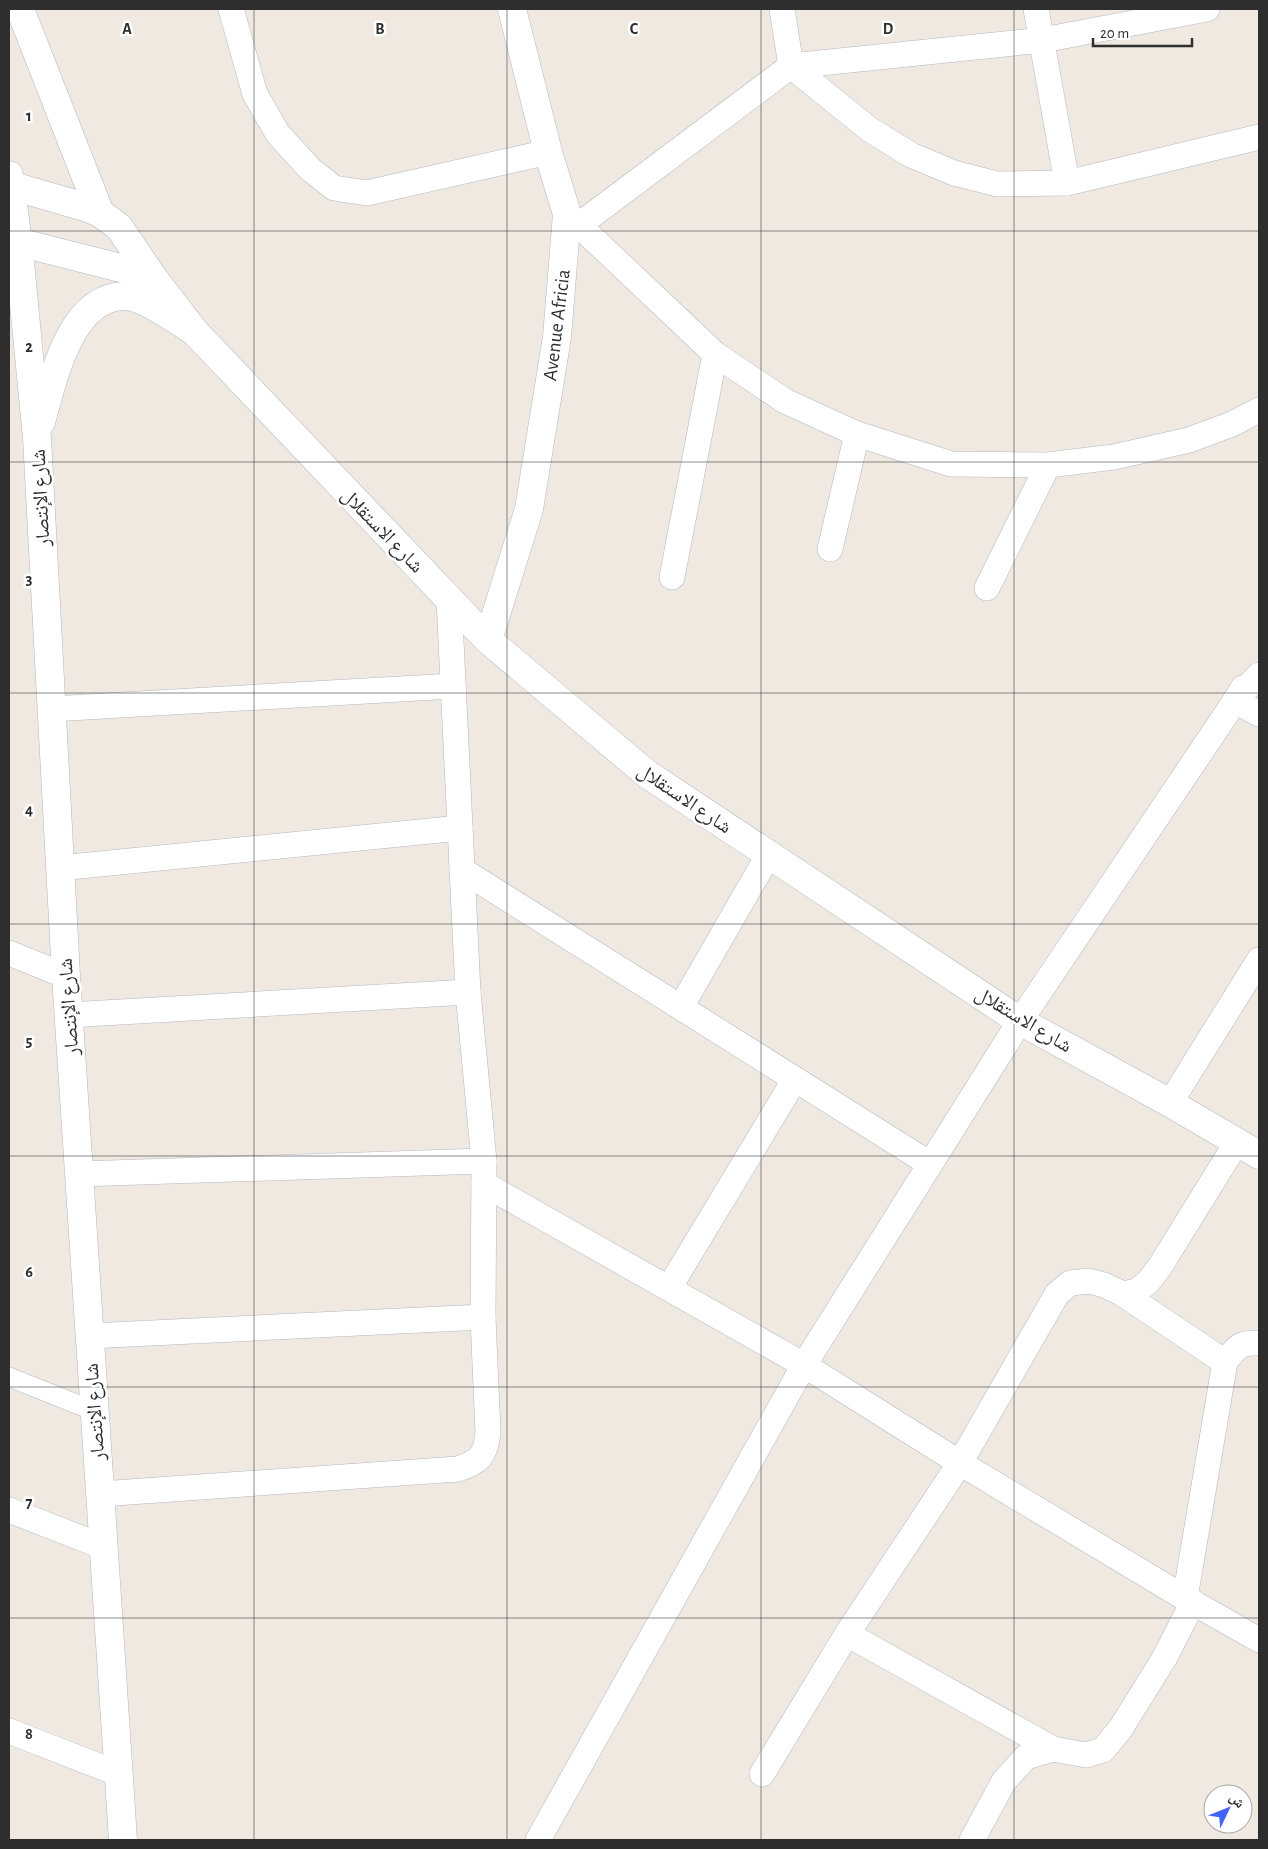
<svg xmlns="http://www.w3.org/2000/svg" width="1268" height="1849" font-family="'Alegreya Sans','Noto Naskh Arabic',sans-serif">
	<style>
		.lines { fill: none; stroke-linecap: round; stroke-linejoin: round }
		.pedestrian-casing { stroke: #b4b7c1; stroke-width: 20 }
		.minor-casing { stroke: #b4b7c1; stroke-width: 26 }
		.tertiary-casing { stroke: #b4b7c1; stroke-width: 29 }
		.secondary-casing { stroke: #b4b7c1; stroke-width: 29 }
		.pedestrian { stroke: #fff; stroke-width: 19 }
		.minor { stroke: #fff; stroke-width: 25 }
		.tertiary { stroke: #fff; stroke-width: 28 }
		.secondary { stroke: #fff; stroke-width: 28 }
		.grid { fill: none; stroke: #2e2e2e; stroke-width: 1; stroke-opacity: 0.55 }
		.labels { text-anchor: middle; stroke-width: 5; stroke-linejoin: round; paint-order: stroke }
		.street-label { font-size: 20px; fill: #2e2e2e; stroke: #fff }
		.grid-label { font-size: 16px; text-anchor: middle; font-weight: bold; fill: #2e2e2e; stroke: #fff; stroke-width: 5; stroke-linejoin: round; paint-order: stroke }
	</style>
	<rect width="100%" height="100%" fill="#efe9e1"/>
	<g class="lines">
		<g class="pedestrian-casing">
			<path id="pedestrian" d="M9,1377L94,1411"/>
		</g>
		<g class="minor-casing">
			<g id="minor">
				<path d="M231,9L255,94L278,134L310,169L334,188L367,193L548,152"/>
				<path d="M782,9L791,66L869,129L911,155L954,173L997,184L1067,183L1259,137"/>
				<path d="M1036,9L1067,183"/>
				<path d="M567,214L715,354L785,401L857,434L951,464L1048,465L1114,457L1189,440L1232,424L1259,410"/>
				<path d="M579,225L791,66L1043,40L1207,9"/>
				<path d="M830,549L857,434"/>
				<path d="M672,577L715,354"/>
				<path d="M987,588L1048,465"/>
				<path d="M1243,688L1235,701L1259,714"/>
				<path d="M51,709L453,686"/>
				<path d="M60,868L460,828"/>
				<path d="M462,870L930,1164"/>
				<path d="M9,953L66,976"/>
				<path d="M681,1007L769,854"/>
				<path d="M68,1015L468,992"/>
				<path d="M1170,1103L1259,960"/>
				<path d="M79,1174L484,1161"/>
				<path d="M484,1184L804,1365L960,1463L1185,1598L1259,1640"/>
				<path d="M669,1288L795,1079"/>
				<path d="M1123,1294L1225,1362"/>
				<path d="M89,1336L483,1317"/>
				<path d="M100,1494L458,1469C480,1461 485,1457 488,1433L483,1317L484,1161L468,992L449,599"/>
				<path d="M9,1510L104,1547"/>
				<path d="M1185,1598L1225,1362C1237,1347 1239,1342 1259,1343"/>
				<path d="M9,1731L119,1774"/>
				<path d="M1053,1749L847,1634L960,1463L1057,1294L1070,1283L1089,1281L1104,1285L1123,1294L1137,1291L1148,1282L1159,1268L1237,1142"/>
				<path d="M762,1774L847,1634"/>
				<path d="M538,1840L804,1365L1020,1021L1235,701L1259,675"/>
				<path d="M972,1840L1004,1781L1026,1757L1053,1749L1086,1755L1103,1750L1121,1728L1165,1657L1193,1602"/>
			</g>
		</g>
		<g class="tertiary-casing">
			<g id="tertiary">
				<path d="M9,185L85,207L100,213L119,227L152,276L195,332L488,640L647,774L1020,1021L1170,1103L1259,1155"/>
				<path d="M9,238L18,242L152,276"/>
				<path d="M488,640L529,509L557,337L567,214L548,152L512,9"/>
			</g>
		</g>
		<g class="secondary-casing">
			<g id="secondary">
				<path d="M20,9L100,213"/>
				<path d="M9,175L18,242L37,438L66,976L123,1840"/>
				<path d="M41,422C53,381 69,297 124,296C143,295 179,322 195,332"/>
			</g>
		</g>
		<use href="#pedestrian" class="pedestrian"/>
		<use href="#minor" class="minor"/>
		<use href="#tertiary" class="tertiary"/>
		<use href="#secondary" class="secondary"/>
	</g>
	<path class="grid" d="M254,9V1840M507,9V1840M761,9V1840M1014,9V1840M9,231H1259M9,462H1259M9,693H1259M9,924H1259M9,1156H1259M9,1387H1259M9,1618H1259"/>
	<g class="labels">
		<g class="street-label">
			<text transform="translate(556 325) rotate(-83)" y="7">Avenue Africia</text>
			<text transform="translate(40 498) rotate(-93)" y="7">شارع الإنتصار</text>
			<text transform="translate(383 530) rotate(46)" y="7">شارع الاستقلال</text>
			<text transform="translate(685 798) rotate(34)" y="7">شارع الاستقلال</text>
			<text transform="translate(68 1007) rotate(-94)" y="7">شارع الإنتصار</text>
			<text transform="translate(1024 1019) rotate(31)" y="7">شارع الاستقلال</text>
			<text transform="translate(94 1412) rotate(-94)" y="7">شارع الإنتصار</text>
		</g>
	</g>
	<g class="grid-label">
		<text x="127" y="34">A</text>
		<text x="380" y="34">B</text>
		<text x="634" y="34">C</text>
		<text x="888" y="34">D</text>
		<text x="29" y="121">1</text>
		<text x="29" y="352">2</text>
		<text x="29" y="584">3</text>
		<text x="29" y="815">4</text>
		<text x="29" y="1046">5</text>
		<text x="29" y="1277">6</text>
		<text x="29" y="1508">7</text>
		<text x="29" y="1739">8</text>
	</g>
	<rect width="1268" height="1849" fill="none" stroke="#2e2e2e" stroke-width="20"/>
	<g transform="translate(1228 1809) rotate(47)"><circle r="24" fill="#ffffff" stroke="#ababab"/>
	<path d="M0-4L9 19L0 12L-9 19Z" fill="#4264fb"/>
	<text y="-8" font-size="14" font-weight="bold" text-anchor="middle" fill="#2e2e2e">ش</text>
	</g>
	<path d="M1093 38v8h99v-8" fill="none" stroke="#2e2e2e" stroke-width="2.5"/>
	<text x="1100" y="38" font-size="15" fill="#2e2e2e" stroke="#ffffff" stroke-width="4" paint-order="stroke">20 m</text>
</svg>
